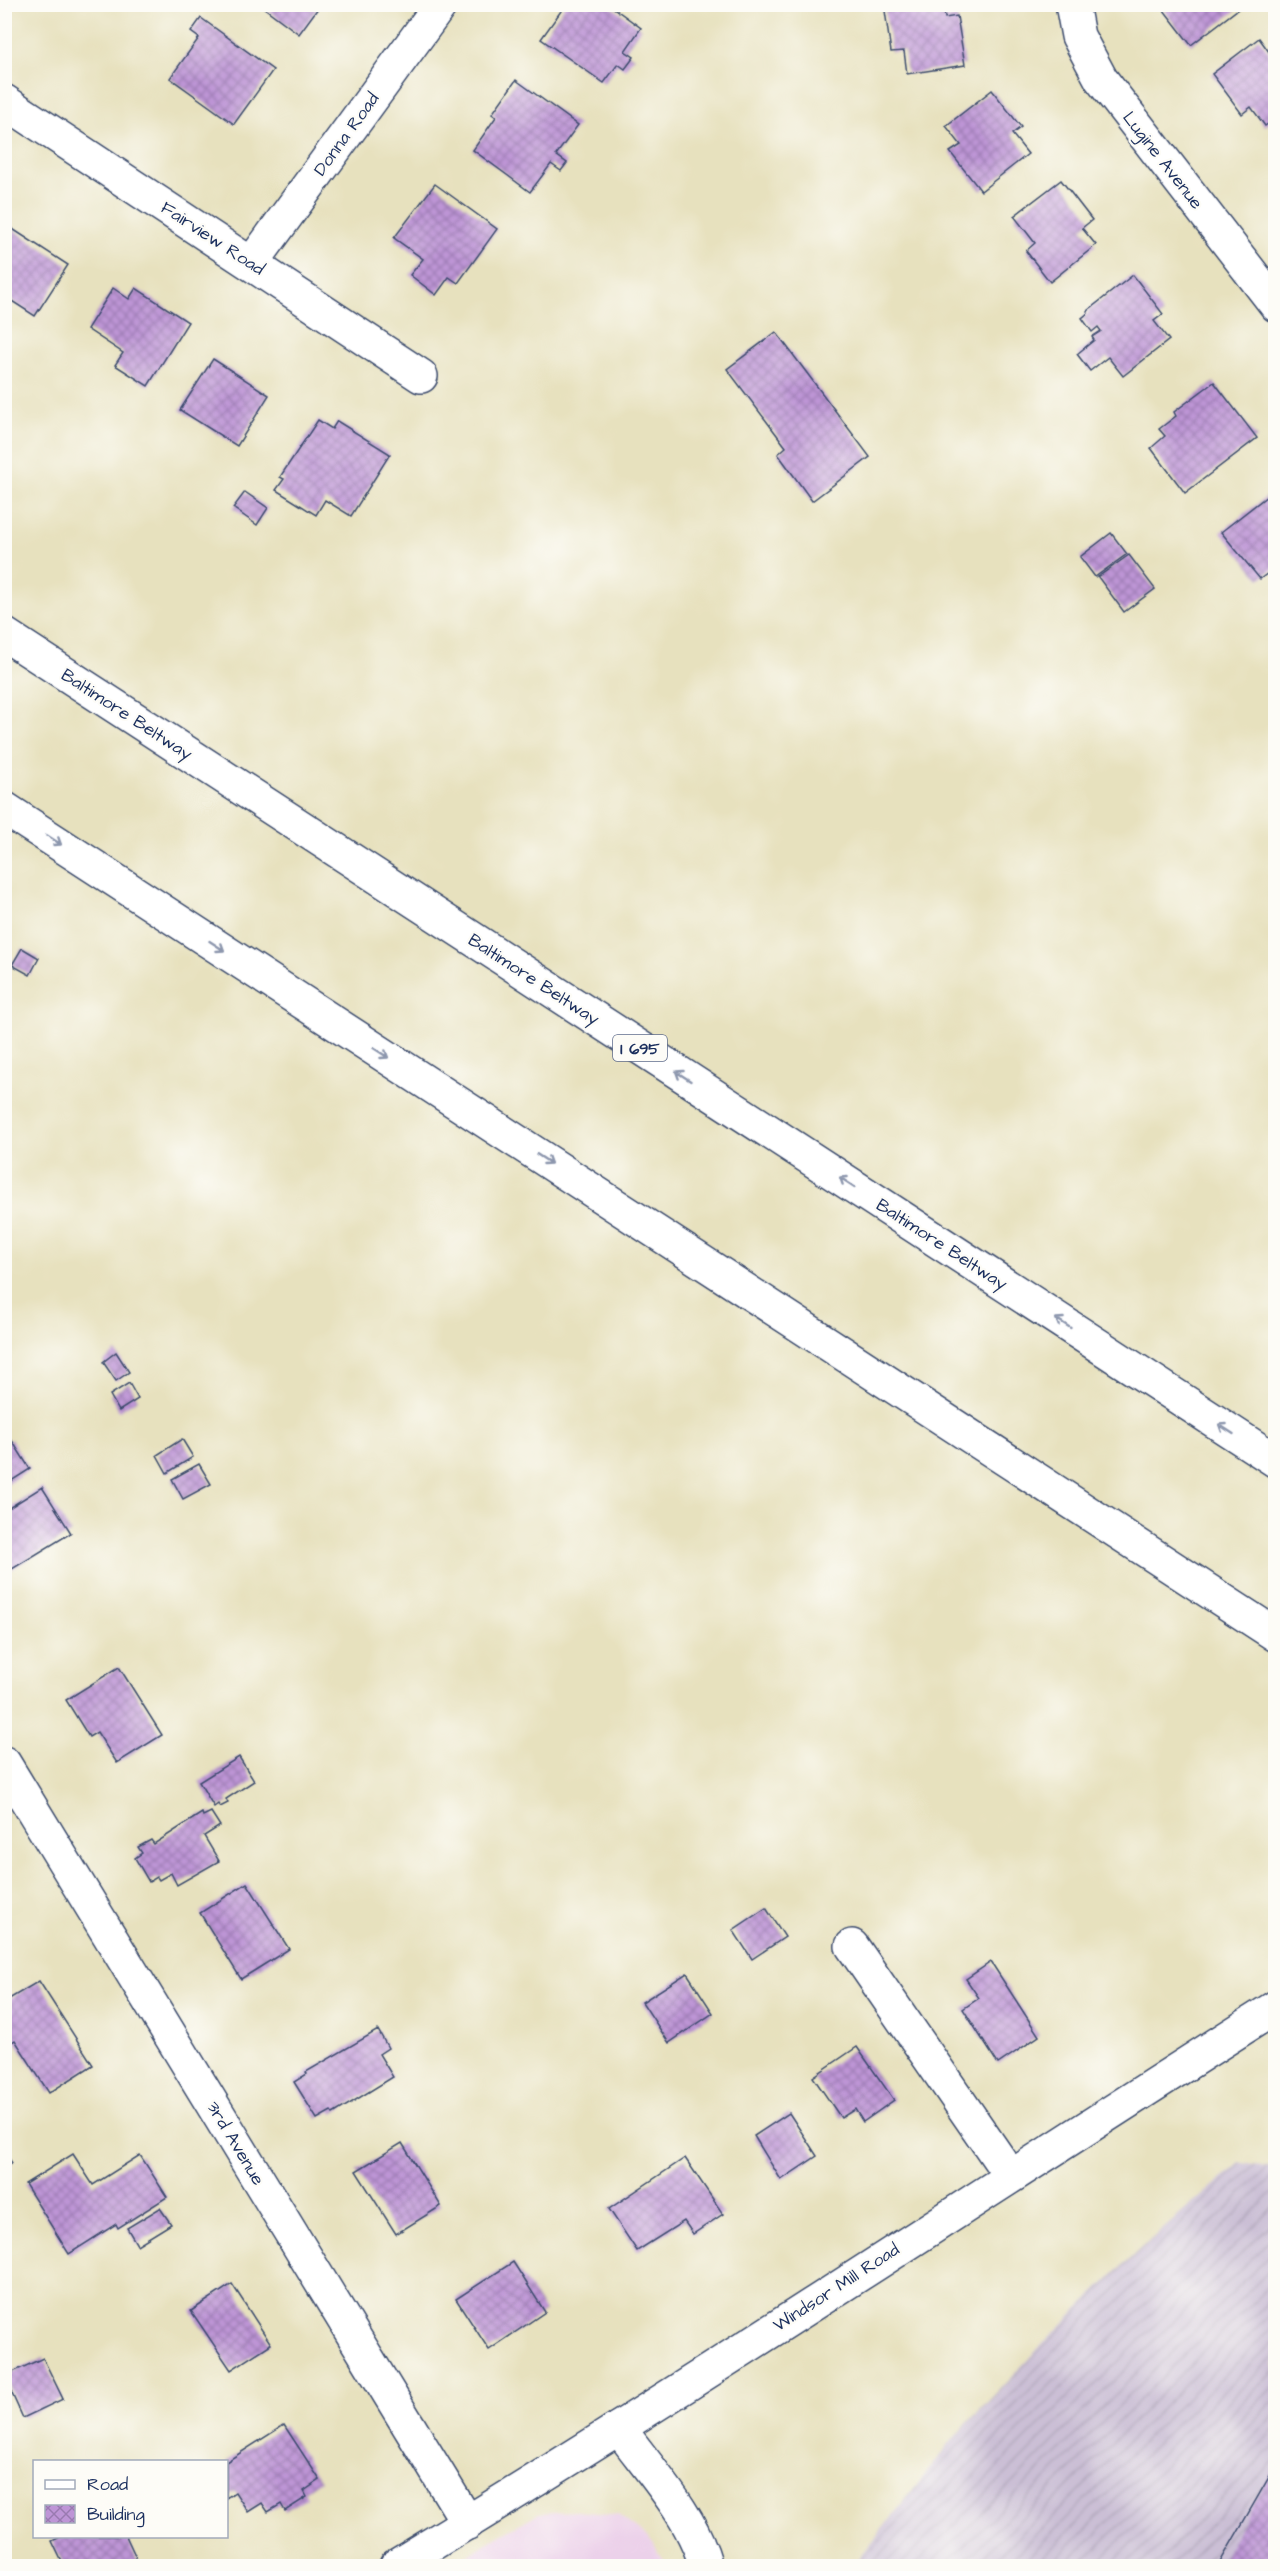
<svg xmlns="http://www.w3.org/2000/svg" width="1280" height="2571" font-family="'Architects Daughter',sans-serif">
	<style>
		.built { fill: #ecd1ea }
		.industrial { fill: url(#industrial-furrows) }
		.building { fill: url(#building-cross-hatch) }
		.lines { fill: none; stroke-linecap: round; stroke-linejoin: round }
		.minor-casing { stroke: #3a4a6c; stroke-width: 36 }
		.major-casing { stroke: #3a4a6c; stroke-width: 36 }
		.highway-casing { stroke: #3a4a6c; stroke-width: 36 }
		.minor { stroke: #fff; stroke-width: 33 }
		.major { stroke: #fff; stroke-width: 33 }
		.highway { stroke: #fff; stroke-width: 33 }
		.oneway { stroke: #8d97ae }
		.labels { text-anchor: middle; stroke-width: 4.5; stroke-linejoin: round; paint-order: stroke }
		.shield { fill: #fdfcf7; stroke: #5f6c8c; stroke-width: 1.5 }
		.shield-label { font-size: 16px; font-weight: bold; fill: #1b2f5e }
		.street-label { font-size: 18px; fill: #1b2f5e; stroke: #fdfcf7 }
	</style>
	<defs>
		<pattern id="industrial-furrows" width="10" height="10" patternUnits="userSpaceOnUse" patternTransform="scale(1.5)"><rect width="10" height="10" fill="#cbbfd5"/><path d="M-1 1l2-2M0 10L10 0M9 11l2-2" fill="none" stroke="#aea4b9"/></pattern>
		<pattern id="building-cross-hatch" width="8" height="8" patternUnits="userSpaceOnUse" patternTransform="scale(1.5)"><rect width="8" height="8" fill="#be95d6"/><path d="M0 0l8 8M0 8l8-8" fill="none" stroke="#9a7ab1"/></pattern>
	</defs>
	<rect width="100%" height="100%" fill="#fdfcf7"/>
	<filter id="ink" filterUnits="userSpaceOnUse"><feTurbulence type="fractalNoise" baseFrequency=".0167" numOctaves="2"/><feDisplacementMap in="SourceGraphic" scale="12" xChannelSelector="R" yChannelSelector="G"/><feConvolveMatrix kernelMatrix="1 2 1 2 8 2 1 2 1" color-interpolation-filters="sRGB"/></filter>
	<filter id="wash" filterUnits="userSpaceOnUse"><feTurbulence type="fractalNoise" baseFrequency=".008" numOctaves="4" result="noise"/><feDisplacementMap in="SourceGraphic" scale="24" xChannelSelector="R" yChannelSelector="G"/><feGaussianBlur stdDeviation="1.35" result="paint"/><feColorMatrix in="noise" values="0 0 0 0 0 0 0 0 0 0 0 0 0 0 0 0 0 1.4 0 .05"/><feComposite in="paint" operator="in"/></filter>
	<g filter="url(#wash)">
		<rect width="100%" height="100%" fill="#e7e1be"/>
		<path class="built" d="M577,2511L618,2515L646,2536L663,2559L665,2566H453L494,2538L539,2513Z"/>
		<path class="industrial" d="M1240,2163L1275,2168V2566H853L959,2432L1053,2333L1141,2248Z"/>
		<g id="blocks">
			<g class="building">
				<path d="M259,4H321L299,34Z"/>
				<path d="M566,4H608L641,28L625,51L634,57L625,69L618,64L604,83L541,39Z"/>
				<path d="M884,4H943L945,18L957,16L965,65L907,74L904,51L891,52Z"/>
				<path d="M1160,5H1235L1238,9L1191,45Z"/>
				<path d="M201,18L273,70L234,124L170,78L199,38L191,32Z"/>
				<path d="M1259,38L1272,56L1276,54V118L1265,126L1251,107L1242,114L1212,74Z"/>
				<path d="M516,80L578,125L556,155L567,163L561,171L551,164L530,192L473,150L496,117L492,114Z"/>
				<path d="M992,90L1021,127L1012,134L1028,154L981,191L950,152L961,145L946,126Z"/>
				<path d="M1061,180L1092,220L1082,228L1096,245L1050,282L1026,251L1035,243L1014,216Z"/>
				<path d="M435,184L497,229L458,283L449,277L436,295L410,275L423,259L394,238Z"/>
				<path d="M11,228L68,265L35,316L4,296V239Z"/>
				<path d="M1133,275L1163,314L1154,321L1169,340L1123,376L1108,357L1090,371L1077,354L1094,340L1092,337L1101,331L1098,327L1092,332L1082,318L1088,313L1087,311Z"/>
				<path d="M113,288L129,299L136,288L188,322L148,386L115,365L123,353L87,329Z"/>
				<path d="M776,332L870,457L812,501L778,454L786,447L727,369Z"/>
				<path d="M213,359L269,395L237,446L180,410Z"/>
				<path d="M1214,382L1257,438L1185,493L1151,448L1165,436L1159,429L1176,416L1174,412Z"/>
				<path d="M318,420L332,429L337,421L390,454L351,516L325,500L316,515L276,490L284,479L280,477Z"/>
				<path d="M1276,489V567L1260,579L1221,532Z"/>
				<path d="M245,492L268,508L257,525L233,508Z"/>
				<path d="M1111,533L1127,554L1095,577L1080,557Z"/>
				<path d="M1129,555L1155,589L1124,612L1098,577Z"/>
				<path d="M22,948L39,958L30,975L12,965Z"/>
				<path d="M116,1352L129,1372L116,1381L103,1362Z"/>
				<path d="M129,1383L138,1399L119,1411L110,1395Z"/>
				<path d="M11,1439L30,1469L5,1485V1443Z"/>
				<path d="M182,1439L193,1457L167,1473L157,1455Z"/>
				<path d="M199,1464L211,1484L183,1499L172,1479Z"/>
				<path d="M42,1487L71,1533L4,1574V1511Z"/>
				<path d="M119,1667L162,1735L117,1763L97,1732L89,1737L66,1700Z"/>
				<path d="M239,1757L254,1781L226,1799L228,1803L220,1807L218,1804L214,1807L199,1782Z"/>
				<path d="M211,1812L220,1826L204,1836L219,1861L177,1885L171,1873L159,1880L157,1877L149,1882L135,1858L142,1853L138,1847L151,1840L154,1844L202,1813L203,1816Z"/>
				<path d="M247,1883L289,1949L241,1979L200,1913Z"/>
				<path d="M766,1908L785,1937L752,1959L733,1930Z"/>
				<path d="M991,1962L1039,2036L998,2064L963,2009L979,1998L966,1979Z"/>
				<path d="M687,1973L713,2013L669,2043L642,2002Z"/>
				<path d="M39,1981L93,2065L49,2093L15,2040L4,2047V2002Z"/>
				<path d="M378,2030L388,2048L379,2054L393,2077L333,2114L331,2111L317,2119L294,2082L307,2074L306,2072Z"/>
				<path d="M857,2047L894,2100L863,2122L855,2109L841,2118L813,2077Z"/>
				<path d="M789,2113L817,2156L781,2180L754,2136Z"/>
				<path d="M402,2143L441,2206L396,2234L356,2171Z"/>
				<path d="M4,2151L12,2163L4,2168Z"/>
				<path d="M73,2154L93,2185L140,2155L167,2197L118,2228L116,2224L69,2254L25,2184Z"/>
				<path d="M685,2158L723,2214L693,2234L684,2221L637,2251L609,2209Z"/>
				<path d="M160,2208L171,2224L137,2245L127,2228Z"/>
				<path d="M513,2262L545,2312L489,2350L456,2299Z"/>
				<path d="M232,2284L271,2344L231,2370L191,2311Z"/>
				<path d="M43,2358L63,2399L23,2418L4,2376Z"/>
				<path d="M284,2425L320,2480L304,2491L307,2497L285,2511L281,2504L268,2512L262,2503L248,2512L235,2492L226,2498V2462Z"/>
				<path d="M1276,2465V2566H1218Z"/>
				<path d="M62,2536H126L140,2566H64L52,2541Z"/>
			</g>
		</g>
	</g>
	<g filter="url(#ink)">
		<use href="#blocks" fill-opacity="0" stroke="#3a4a6c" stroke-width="1.5"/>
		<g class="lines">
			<g class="minor-casing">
				<g id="minor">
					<path d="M1072,4L1078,36L1101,79L1276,305"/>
					<path d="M4,101L421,376"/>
					<path d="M252,263L441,4"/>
					<path d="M4,1763L468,2523"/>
					<path d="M852,1946L1010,2175"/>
				</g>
			</g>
			<g class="major-casing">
				<g id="major">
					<path d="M619,2428C650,2471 692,2515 706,2566"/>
					<path d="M396,2566C693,2386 982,2193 1276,2007"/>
				</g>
			</g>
			<g class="highway-casing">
				<g id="highway">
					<path d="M4,634L1276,1461"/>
					<path d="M4,808L1276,1635"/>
				</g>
			</g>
			<use href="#minor" class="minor"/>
			<use href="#major" class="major"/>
			<use href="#highway" class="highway"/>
		</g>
		<defs><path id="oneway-shaft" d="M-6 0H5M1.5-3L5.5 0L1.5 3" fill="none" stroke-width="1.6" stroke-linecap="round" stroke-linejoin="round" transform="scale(1.5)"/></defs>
		<g class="oneway">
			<use href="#oneway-shaft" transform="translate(54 840) rotate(33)"/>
			<use href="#oneway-shaft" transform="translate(217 946) rotate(33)"/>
			<use href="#oneway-shaft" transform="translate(381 1053) rotate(33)"/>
			<use href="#oneway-shaft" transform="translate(683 1076) rotate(-147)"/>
			<use href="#oneway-shaft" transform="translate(544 1159) rotate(33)"/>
			<use href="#oneway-shaft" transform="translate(847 1182) rotate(-147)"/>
			<use href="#oneway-shaft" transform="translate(1063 1323) rotate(-147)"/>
			<use href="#oneway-shaft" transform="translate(1226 1429) rotate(-147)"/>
		</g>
	</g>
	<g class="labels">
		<rect class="shield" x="613" y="1035" width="54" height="26" rx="4.5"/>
		<g class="shield-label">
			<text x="640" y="1054">I 695</text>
		</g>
		<g class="street-label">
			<text transform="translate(346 134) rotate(-54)" y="6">Donna Road</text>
			<text transform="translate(1163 160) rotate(52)" y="6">Lugine Avenue</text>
			<text transform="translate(213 238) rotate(33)" y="6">Fairview Road</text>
			<text transform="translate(127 714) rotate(33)" y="6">Baltimore Beltway</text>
			<text transform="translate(534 979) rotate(33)" y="6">Baltimore Beltway</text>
			<text transform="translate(942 1244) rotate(33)" y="6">Baltimore Beltway</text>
			<text transform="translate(236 2143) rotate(59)" y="6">3rd Avenue</text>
			<text transform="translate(836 2287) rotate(-33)" y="6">Windsor Mill Road</text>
		</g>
	</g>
	<rect width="1280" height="2571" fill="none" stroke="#fdfcf7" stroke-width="24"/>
	<rect x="33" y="2460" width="195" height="78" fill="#fdfcf7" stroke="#a3aaba" stroke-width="1.5"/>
	<rect x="45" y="2480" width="30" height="9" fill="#ffffff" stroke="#a3aaba" stroke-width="1.5"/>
	<text x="87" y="2490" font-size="18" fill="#1b2f5e">Road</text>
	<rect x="45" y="2505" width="30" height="18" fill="url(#building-cross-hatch)" stroke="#a3aaba" stroke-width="1.5"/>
	<text x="87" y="2520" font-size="18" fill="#1b2f5e">Building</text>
</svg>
